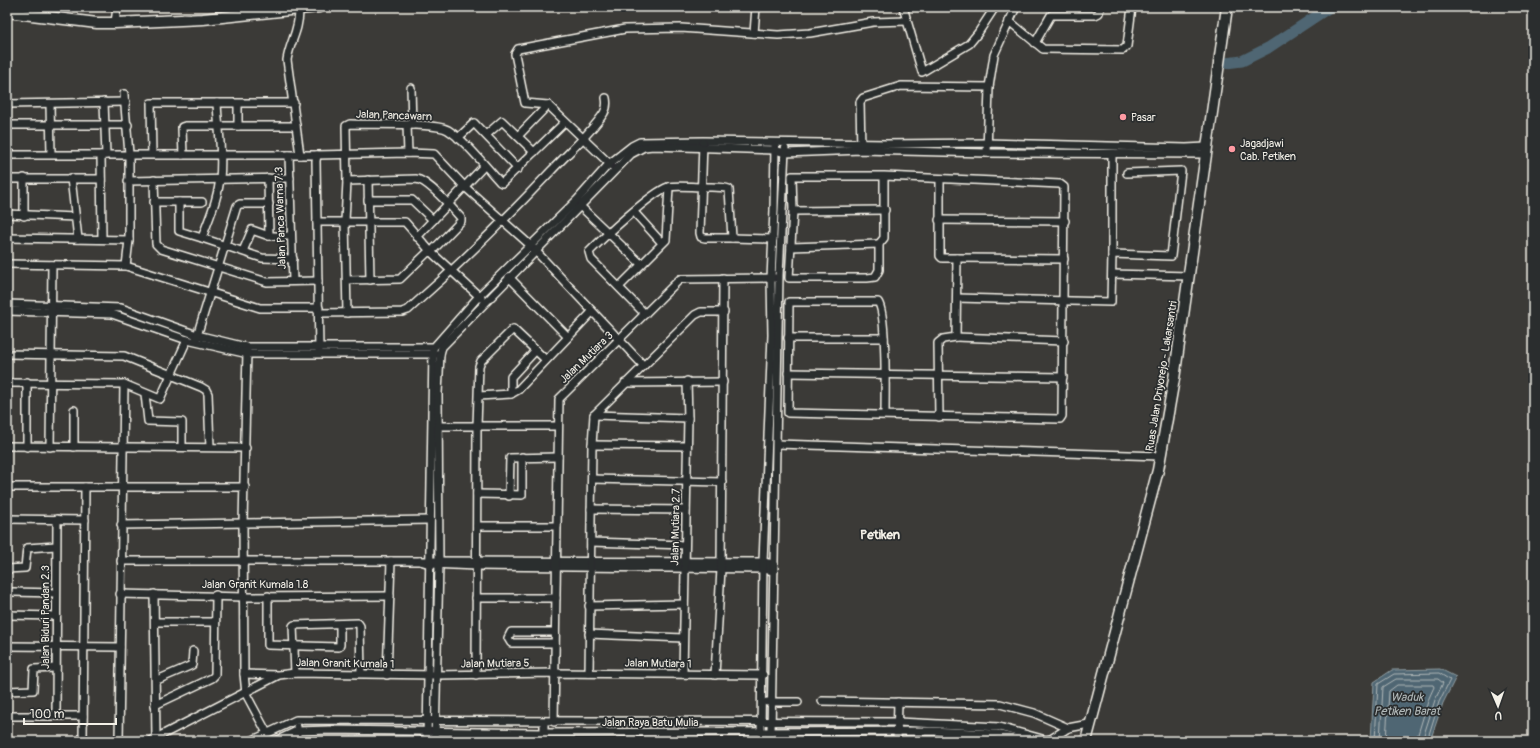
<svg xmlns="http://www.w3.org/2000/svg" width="1540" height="748" font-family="Pangolin,sans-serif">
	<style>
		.water { fill: #4f6673; stroke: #919ea2 }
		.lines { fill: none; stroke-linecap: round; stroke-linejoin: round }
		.shore { stroke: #b2b9b9; stroke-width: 1 }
		.river { stroke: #4f6673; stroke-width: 11 }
		.street-casing { stroke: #f4f1e8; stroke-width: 10 }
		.secondary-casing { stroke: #f4f1e8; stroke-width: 13 }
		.street { stroke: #2a2d2e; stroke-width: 7 }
		.secondary { stroke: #2a2d2e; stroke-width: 10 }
		.poi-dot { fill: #ff9aa2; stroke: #2a2d2e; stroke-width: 1.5 }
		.labels { text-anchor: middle; stroke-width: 3.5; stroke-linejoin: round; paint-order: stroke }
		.street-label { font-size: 11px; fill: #f4f1e8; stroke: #2a2d2e }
		.poi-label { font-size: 11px; fill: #f4f1e8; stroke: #2a2d2e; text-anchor: start }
		.water-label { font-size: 12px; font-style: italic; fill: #b2b9b9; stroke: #2a2d2e }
		.quarter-label { font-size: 13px; font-weight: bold; fill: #f4f1e8; stroke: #2a2d2e }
	</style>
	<rect width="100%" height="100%" fill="#3b3a37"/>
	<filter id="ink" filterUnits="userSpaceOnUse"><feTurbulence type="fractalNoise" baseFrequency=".025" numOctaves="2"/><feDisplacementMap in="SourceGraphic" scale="8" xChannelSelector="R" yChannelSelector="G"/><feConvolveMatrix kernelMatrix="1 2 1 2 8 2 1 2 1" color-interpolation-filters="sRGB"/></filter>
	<g filter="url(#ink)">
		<path class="water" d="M1440,669L1456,677L1443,703L1430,741H1371L1374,682L1392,670Z"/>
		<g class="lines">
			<g class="shore">
				<path d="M1375,741L1378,684L1394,674L1439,673L1450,680L1439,702L1427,741"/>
				<path d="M1380,741L1383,687L1396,679H1438L1443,683L1435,700L1422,741"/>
				<path d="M1386,741L1389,691L1397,685H1433L1434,687L1429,698L1416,741"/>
			</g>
			<path class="river" d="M1226,63L1242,61L1268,48L1330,7"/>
			<g class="street-casing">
				<g id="street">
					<path d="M903,7L922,72L969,44L978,33L995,7"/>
					<path d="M299,10C299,32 290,41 287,60L300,155"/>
					<path d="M1009,21L1043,49L1123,50L1127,46L1132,7"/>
					<path d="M115,23L117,7"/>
					<path d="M754,33L756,7"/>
					<path d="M1035,43L1051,15H1095L1099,13L1100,7"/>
					<path d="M989,87L994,55L1016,7"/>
					<path d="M411,88L412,125"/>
					<path d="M124,94L129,154V240L126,266"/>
					<path d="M104,102L106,155"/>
					<path d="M7,104L126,102"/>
					<path d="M50,104L51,154"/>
					<path d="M548,105L525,103L515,54L518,49L625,29L681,28L778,35L810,33L873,22L907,21"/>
					<path d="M7,125H128"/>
					<path d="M407,125L408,153"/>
					<path d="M238,126V104"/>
					<path d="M486,135L502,121L534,152"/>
					<path d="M518,136L548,105L613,167"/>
					<path d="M458,138L474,123L518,169"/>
					<path d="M861,148L860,102L863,98L901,86L989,87L987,153"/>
					<path d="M152,154L151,103H217"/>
					<path d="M1112,154V254"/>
					<path d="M7,155H317L408,153L434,154L465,187L530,245L643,365"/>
					<path d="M101,155L102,239"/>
					<path d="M183,155L182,129V127L185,126H296"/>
					<path d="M289,155L293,281"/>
					<path d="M317,155L316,161L319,350"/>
					<path d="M884,176V238L879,244V270L875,277L867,278H789L793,211L792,176H884L1060,184L1064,187L1062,416L1060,419L788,413L789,302H878C887,313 885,397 885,415"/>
					<path d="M24,178V216"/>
					<path d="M71,178L78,239"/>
					<path d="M268,178L269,236"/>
					<path d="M7,179H101"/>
					<path d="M154,180L156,244L161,249L267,282L318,281"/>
					<path d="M368,180L370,280"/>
					<path d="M128,181L290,178"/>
					<path d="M347,181L416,179C428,180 453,209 461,218V221L431,252"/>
					<path d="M368,200H412L433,220"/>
					<path d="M154,202H202"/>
					<path d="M179,202V231L202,238"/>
					<path d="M578,202L580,206L641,264"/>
					<path d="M793,211L885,210"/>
					<path d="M634,212L662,243"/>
					<path d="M7,214L75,217"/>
					<path d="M939,220L1065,221"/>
					<path d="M317,222H405L431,252L481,298"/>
					<path d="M417,237L484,166"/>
					<path d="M7,238L129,240"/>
					<path d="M732,238L773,239"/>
					<path d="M791,247L879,244"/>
					<path d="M243,251L252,230L269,236H291"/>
					<path d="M957,258L1064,259"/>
					<path d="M293,259L262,258L202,238C209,218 218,199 220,178C223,153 218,128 217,103H294"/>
					<path d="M7,264L126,266L260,308H319"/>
					<path d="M1112,274L1189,276"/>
					<path d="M509,277L568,337"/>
					<path d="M347,280L400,279L429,251"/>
					<path d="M619,287L666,240L669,187"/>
					<path d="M957,298L1111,302L1112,254L1171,256L1181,171L1127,173"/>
					<path d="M7,304L121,308L197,335L246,347H434L479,296L577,200L609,164L632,146L640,142L703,141L886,144L987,143L1186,148L1206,147"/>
					<path d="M7,311L112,314L187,340L248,354H440"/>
					<path d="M319,313L402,312L408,310C458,266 505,220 551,171C569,152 590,134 604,113C607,108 607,103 606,98"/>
					<path d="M347,313L345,221L347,181L346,126L350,124C368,125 436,122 448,130C468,143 484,165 500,182L502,183L565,122"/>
					<path d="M645,314L591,259L589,252C603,238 652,192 668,187C678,185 692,187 702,187C711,187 722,186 729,189L732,238H705L701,237L700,233L703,143"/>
					<path d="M956,337L1064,341"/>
					<path d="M788,338H884"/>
					<path d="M196,339L237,206L240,204H269"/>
					<path d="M247,351L243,523L244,674L246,694L267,733"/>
					<path d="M7,354L124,356L201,387L206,390L208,394L210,447"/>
					<path d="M788,373L1063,377"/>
					<path d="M7,383L124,384L160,399L187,340"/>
					<path d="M625,383L723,382"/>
					<path d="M145,394L148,421L182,422V447"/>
					<path d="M511,394V377L536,350"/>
					<path d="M479,396L511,394L518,390L592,312"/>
					<path d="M594,415L688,418"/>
					<path d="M939,417L938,343L943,339L956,337L957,258H942L940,256V179"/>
					<path d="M434,426H558"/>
					<path d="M777,444L1160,456"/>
					<path d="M592,445L687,446"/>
					<path d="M7,446L246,448"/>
					<path d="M27,447V382"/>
					<path d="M50,447L52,265"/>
					<path d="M74,447V410"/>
					<path d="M592,479L722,482"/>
					<path d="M7,487H245"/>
					<path d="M477,494L522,495V457"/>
					<path d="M509,496L510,458L558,457"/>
					<path d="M591,509L686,510"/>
					<path d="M7,519L85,520"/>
					<path d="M121,525L430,520"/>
					<path d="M477,526H557"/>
					<path d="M591,542L685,545"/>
					<path d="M121,561H420"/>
					<path d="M7,569L25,568L27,548L56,546"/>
					<path d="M774,571L763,569L477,566L430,564L420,561L763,562L774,564"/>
					<path d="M13,592L56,593"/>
					<path d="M120,594L244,597L390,596"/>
					<path d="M154,594L156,738"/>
					<path d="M268,596V645L339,647L340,645V624"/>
					<path d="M476,598H556"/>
					<path d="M589,606L684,604"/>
					<path d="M7,615L56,616"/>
					<path d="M155,622H215"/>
					<path d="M589,634L683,638"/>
					<path d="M555,643H511L508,638L511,632H555"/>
					<path d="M7,646L120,647"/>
					<path d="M295,673L293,626L294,625L358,623L360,626L361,673"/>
					<path d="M589,673L592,445L594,415L695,315L701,312H724"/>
					<path d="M683,673L688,418L687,381"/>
					<path d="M244,674L278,675"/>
					<path d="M387,675L391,561"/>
					<path d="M476,675L477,426L479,366L481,361L513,329L546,360"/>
					<path d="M715,675L721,569L723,278"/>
					<path d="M157,680L192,665L193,651"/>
					<path d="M7,691L33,690L34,669L56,668"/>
					<path d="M822,701L1000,704L1034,713L1068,728"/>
					<path d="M767,702H798"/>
					<path d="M155,705L212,678L215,675L216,595"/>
					<path d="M56,715L57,519"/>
					<path d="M7,716H83"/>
					<path d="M544,722V741"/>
					<path d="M554,722L559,399L680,279L775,278"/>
					<path d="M297,727V741"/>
					<path d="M762,737L761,733L763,562L772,335L771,279L774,210L775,146"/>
					<path d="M83,741L85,487"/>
					<path d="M119,741L124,384"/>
					<path d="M150,741L279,675L295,673L436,675L554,673L763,675"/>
					<path d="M251,741L296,720L898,722L999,727L1046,740L1051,739L1068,728L1089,724"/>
					<path d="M276,741L297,731L330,730L544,733L930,731L996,734L1025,741"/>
					<path d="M427,741L433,349"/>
					<path d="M435,741L439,564L438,393L440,354L442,347L631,154L644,147L653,146L775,150L785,153L861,150L987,153L1206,154"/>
					<path d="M767,741L771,732L779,275L785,149"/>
					<path d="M897,741L898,702"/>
				</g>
			</g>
			<g class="secondary-casing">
				<g id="secondary">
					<path d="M7,12L97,23H115L203,19L319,7"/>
					<path d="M1086,741L1158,470L1174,379L1227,7"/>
				</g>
			</g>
			<use href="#street" class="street"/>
			<use href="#secondary" class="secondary"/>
		</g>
	</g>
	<g class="poi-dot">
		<circle cx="1123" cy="117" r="4"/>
		<circle cx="1232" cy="149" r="4"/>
	</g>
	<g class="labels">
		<g class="street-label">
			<text transform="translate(394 115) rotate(2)" y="4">Jalan Pancawarn</text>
			<text transform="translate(280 218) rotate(-92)" y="4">Jalan Panca Warna 7.3</text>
			<text transform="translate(586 357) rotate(-44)" y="4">Jalan Mutiara 3</text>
			<text transform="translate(1161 376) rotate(-81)" y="4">Ruas Jalan Driyorejo - Lakarsantri</text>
			<text transform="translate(675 527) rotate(-89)" y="4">Jalan Mutiara 2.7</text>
			<text x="255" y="588">Jalan Granit Kumala 1.8</text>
			<text transform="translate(45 617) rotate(-90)" y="4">Jalan Biduri Pandan 2.3</text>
			<text transform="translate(345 663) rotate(1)" y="4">Jalan Granit Kumala 1</text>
			<text transform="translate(495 663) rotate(-1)" y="4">Jalan Mutiara 5</text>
			<text transform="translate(658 663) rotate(1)" y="4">Jalan Mutiara 1</text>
			<text x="650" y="726">Jalan Raya Batu Mulia</text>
		</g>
		<g class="poi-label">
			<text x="1131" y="121">Pasar</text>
			<text x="1240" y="147">Jagadjawi<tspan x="1240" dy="13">Cab. Petiken</tspan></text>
		</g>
		<g class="water-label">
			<text x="1407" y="701">Waduk<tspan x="1407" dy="14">Petiken Barat</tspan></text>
		</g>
		<g class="quarter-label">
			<text x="880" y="539">Petiken</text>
		</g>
	</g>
	<rect width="1540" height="748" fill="none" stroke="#2a2d2e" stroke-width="24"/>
	<rect x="12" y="12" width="1516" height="724" fill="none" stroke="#f4f1e8" stroke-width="1.5" filter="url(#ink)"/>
	<g transform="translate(1498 706) rotate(178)" stroke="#2a2d2e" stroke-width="3" paint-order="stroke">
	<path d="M0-3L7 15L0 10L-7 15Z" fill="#f4f1e8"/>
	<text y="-6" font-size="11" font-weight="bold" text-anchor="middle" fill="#f4f1e8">U</text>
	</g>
	<path d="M24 718v6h92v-6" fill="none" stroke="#f4f1e8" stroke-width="2"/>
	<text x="30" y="718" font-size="12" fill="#f4f1e8" stroke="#2a2d2e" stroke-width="3" paint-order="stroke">100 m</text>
</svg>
